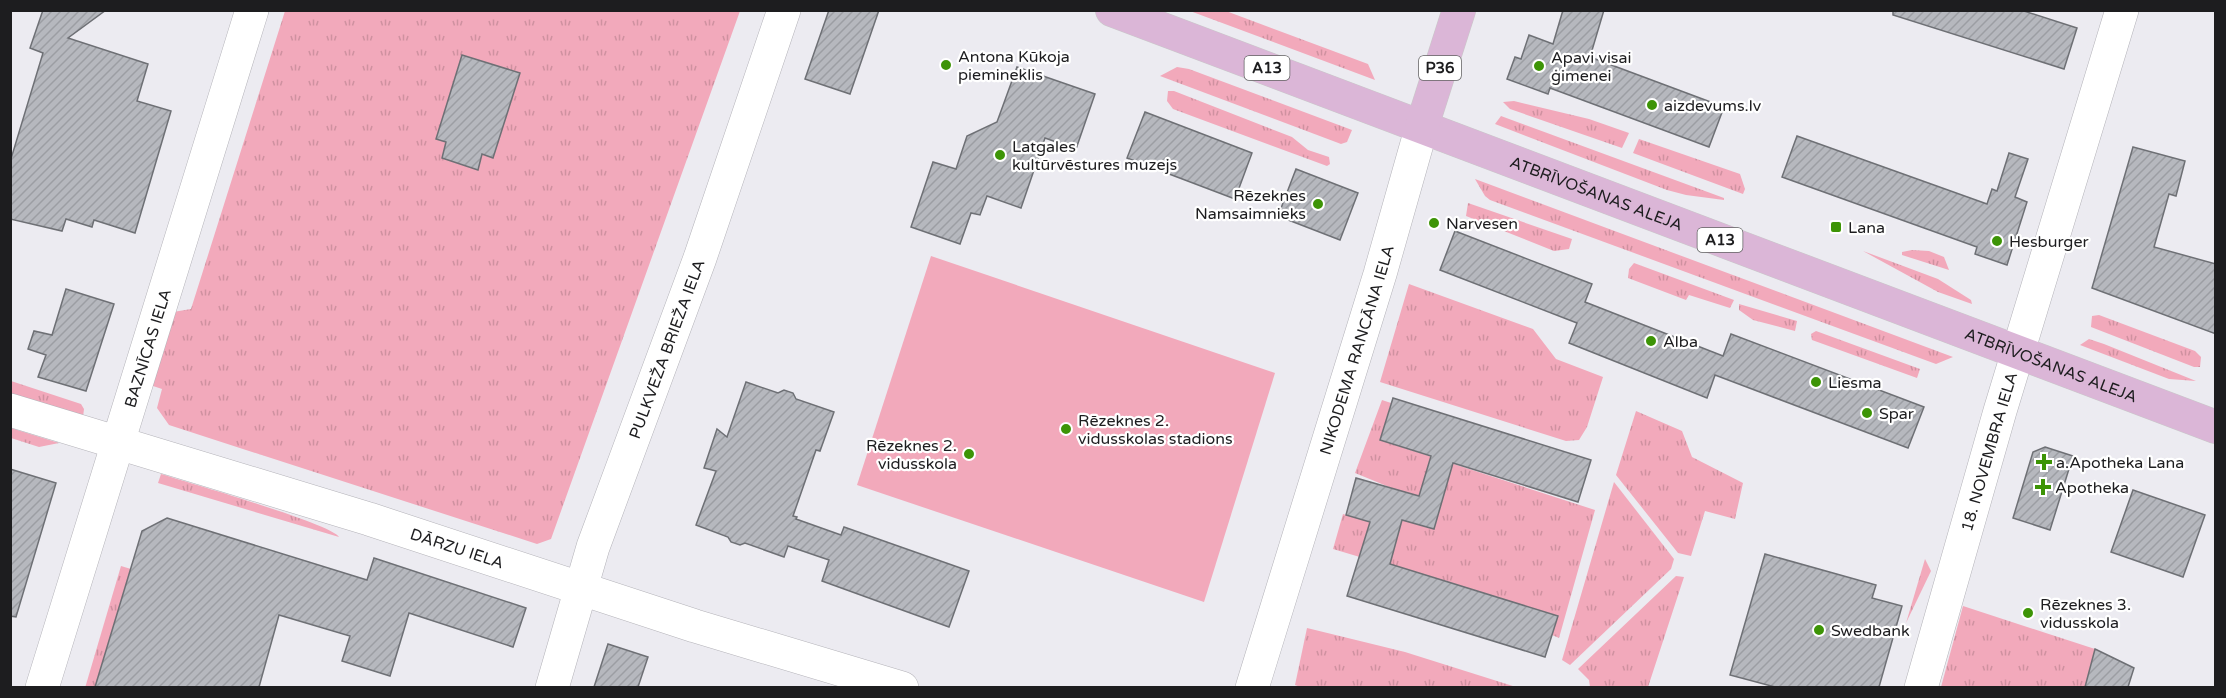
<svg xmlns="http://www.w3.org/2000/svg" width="2226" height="698" font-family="'Varela Round',sans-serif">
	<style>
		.grass { fill: url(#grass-tufts) }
		.pitch { fill: #f2a9bb }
		.building { fill: url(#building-hatch); stroke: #6e7075; stroke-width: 1.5 }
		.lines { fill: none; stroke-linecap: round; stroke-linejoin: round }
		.minor-casing { stroke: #b4b3b9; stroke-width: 34 }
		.major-casing { stroke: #c9c9c9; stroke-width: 34 }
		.minor { stroke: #fff; stroke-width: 33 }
		.major { stroke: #dbb6d7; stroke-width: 33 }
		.poi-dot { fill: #3d9406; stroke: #fff; stroke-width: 2 }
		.labels { text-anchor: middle; stroke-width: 4.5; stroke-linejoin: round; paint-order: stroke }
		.shield { fill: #fff; stroke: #616162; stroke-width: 1.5 }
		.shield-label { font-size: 15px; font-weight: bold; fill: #1d1d1f }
		.poi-label { font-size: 16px; fill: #1d1d1f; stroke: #fff; text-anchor: start }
		.street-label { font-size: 16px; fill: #1d1d1f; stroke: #fff }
	</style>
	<defs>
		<pattern id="grass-tufts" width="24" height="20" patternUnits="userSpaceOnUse" patternTransform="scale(1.5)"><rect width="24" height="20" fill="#f2a9bb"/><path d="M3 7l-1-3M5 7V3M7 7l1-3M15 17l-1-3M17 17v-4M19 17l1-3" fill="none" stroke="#cf91a0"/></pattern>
		<pattern id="building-hatch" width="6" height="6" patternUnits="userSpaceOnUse" patternTransform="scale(1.5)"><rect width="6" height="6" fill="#b6b8be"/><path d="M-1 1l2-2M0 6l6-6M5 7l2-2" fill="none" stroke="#9c9ea3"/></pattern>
	</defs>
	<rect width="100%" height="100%" fill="#ecebf1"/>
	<g class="grass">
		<path d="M285,11H740L551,539L537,544L169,425L157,408L162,389L150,385L173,312L191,309Z"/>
		<path d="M1190,11H1226L1368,64L1375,80Z"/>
		<path d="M1177,67L1189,69L1352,130L1347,142L1341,144L1160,76Z"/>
		<path d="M1168,91H1174L1292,137L1308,150L1329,157L1330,164L1327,166L1173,109L1167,101Z"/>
		<path d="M1514,101L1589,119L1629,133L1622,148L1510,109L1503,102Z"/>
		<path d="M1501,116L1724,198V200L1686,195L1667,190L1495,124Z"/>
		<path d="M1639,139L1740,174L1745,189L1743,194L1633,153Z"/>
		<path d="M1475,179L1953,357L1936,364L1490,200L1485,196Z"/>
		<path d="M1468,203L1572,239L1569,249L1554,251L1466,216Z"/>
		<path d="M1912,250L1929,251L1944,257L1949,270L1902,255V252Z"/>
		<path d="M1863,251L1938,279L1971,300L1972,304L1938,292Z"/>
		<path d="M1634,263L1734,300L1730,308L1689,295L1686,300L1628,278L1629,269Z"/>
		<path d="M1409,284L1533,329L1556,359L1603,377L1587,427L1579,440L1566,441L1380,382Z"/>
		<path d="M1739,304L1797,321L1795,331L1753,320L1739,310Z"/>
		<path d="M2099,315L2195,351L2201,357L2200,367H2194L2091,327L2092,316Z"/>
		<path d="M1816,331L1920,369L1917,378L1812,340L1811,334Z"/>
		<path d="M2089,339L2104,344L2196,381L2169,379L2080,345Z"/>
		<path d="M11,381L81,404L84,409L83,417L11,394Z"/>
		<path d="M1382,400L1391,403L1380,440L1595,510L1559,638L1552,635L1557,616L1333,549L1343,514L1373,523L1397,538L1402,520L1394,489L1355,473Z"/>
		<path d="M1636,411L1682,431L1692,457L1743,483L1735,519L1705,511L1691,556L1678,553L1616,475Z"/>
		<path d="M11,428L59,443L39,447L11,438Z"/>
		<path d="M161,474C186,482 332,524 339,537L158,483Z"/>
		<path d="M1614,482L1674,559L1671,569L1570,665L1562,660Z"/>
		<path d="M1925,559L1931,571L1906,623Z"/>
		<path d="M121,566L131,569L95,687L85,688Z"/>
		<path d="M1676,576L1684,577L1648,687H1590L1589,680L1578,669Z"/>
		<path d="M1963,606L2095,649L2085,687H1941Z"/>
		<path d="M1307,628L1405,652L1516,687L1303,688L1295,685Z"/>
	</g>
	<path class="pitch" d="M931,256L1275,373L1204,602L857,485Z"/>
	<g class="building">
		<path d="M43,10H106L68,38L148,64L137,101L171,111L135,233L94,220L92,227L66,219L62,231L10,219V162L43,53L30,48Z"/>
		<path d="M829,10H879L850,94L805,79Z"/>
		<path d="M1563,10H1604L1590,57L1724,107L1709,147L1550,88L1548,94L1507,79L1515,57L1521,59L1529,35L1553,44Z"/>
		<path d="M1893,10H2021L2077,28L2064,69L1893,15Z"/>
		<path d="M462,55L520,73L493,158L482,154L478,170L442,158L446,142L436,139Z"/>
		<path d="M1017,67L1095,94L1076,149L1045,138L1021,208L987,196L980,215L971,213L960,244L911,227L933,162L956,169L967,136L997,122Z"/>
		<path d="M1145,112L1252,153L1235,199L1127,158Z"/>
		<path d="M1797,136L1987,204L1992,189L1997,191L2009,153L2028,159L2015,197L2027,202L2007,265L1975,254L1977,247L1782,177Z"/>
		<path d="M2133,147L2185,161L2176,196L2169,194L2154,247L2216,264V334L2092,288Z"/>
		<path d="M1296,169L1358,193L1340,240L1278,216Z"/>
		<path d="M1455,231L1592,284L1585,302L1723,356L1731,334L1924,407L1908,448L1715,375L1707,398L1569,343L1577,323L1440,270Z"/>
		<path d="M66,289L114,304L86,391L38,377L46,355L28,349L34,331L52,335Z"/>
		<path d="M746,382L778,393L784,390L793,393L796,399L834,412L820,451L816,450L793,516L797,517L796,519L841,535L844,527L969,571L949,627L822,581L829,560L788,546L784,557L745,543L740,545L731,542L728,537L696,525L716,471L704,468L717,429L727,437Z"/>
		<path d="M1393,398L1591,460L1578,502L1453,463L1434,529L1402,520L1390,564L1558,616L1545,657L1347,596L1370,522L1346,515L1356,478L1419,496L1431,456L1380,440Z"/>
		<path d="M2045,447L2073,456L2050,530L2013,518L2033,452Z"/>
		<path d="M10,469L56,483L16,617L10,616Z"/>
		<path d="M2133,490L2205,515L2183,577L2111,552Z"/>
		<path d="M167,518L367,580L374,558L526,608L513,647L409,613L390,676L342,661L350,636L279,615L259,687H95L142,531Z"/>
		<path d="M1765,554L1876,585L1872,598L1902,606L1879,687H1775L1730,675Z"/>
		<path d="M608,644L648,657L638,687H594Z"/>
		<path d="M2095,649L2134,668L2128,687H2085Z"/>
	</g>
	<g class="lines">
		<g class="minor-casing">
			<g id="minor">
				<path id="s1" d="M10,410L369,519L695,626L902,688"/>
				<path id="s2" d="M42,688L252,10"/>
				<path id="s3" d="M552,688L593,547L700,258L784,10"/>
				<path id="s4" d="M1252,688L1380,274L1422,126"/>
				<path id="s5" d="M1921,688L2000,411L2122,10"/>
			</g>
		</g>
		<g class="major-casing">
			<g id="major">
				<path id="s6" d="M1112,10L2216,427"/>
				<path d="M1422,126L1459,10"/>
			</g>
		</g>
		<use href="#minor" class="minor"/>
		<use href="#major" class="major"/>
	</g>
	<g class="poi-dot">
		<circle cx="946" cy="65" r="6"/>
		<circle cx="1539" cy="66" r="6"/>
		<circle cx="1652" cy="105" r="6"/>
		<circle cx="1000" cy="155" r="6"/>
		<circle cx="1318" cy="204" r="6"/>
		<circle cx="1434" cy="223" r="6"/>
		<rect x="1830" y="221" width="12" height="12" rx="3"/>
		<circle cx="1997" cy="241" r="6"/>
		<circle cx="1651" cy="341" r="6"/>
		<circle cx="1816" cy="382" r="6"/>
		<circle cx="1867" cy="413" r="6"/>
		<circle cx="1066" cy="429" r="6"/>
		<circle cx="969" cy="454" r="6"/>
		<path d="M2041 453h6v6h6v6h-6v6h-6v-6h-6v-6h6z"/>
		<path d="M2040 478h6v6h6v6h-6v6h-6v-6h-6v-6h6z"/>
		<circle cx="2028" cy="613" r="6"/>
		<circle cx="1819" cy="630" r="6"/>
	</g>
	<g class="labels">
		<g class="shield">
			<rect x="1244.5" y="56" width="45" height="24" rx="4.5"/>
			<rect x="1419" y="56" width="42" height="24" rx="4.5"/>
			<rect x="1697.5" y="228" width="45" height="24" rx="4.5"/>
		</g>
		<g class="shield-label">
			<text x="1267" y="73">A13</text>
			<text x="1440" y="73">P36</text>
			<text x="1720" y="245">A13</text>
		</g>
		<g class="poi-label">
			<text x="958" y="62">Antona Kūkoja<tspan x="958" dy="18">piemineklis</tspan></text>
			<text x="1551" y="63">Apavi visai<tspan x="1551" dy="18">ģimenei</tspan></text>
			<text x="1664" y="111">aizdevums.lv</text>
			<text x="1012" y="152">Latgales<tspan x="1012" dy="18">kultūrvēstures muzejs</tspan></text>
			<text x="1306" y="201" text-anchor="end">Rēzeknes<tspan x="1306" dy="18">Namsaimnieks</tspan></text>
			<text x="1446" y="229">Narvesen</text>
			<text x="1848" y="233">Lana</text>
			<text x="2009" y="247">Hesburger</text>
			<text x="1663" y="347">Alba</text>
			<text x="1828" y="388">Liesma</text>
			<text x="1879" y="419">Spar</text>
			<text x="1078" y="426">Rēzeknes 2.<tspan x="1078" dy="18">vidusskolas stadions</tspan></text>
			<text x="957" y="451" text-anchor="end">Rēzeknes 2.<tspan x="957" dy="18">vidusskola</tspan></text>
			<text x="2056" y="468">a.Apotheka Lana</text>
			<text x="2055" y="493">Apotheka</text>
			<text x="2040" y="610">Rēzeknes 3.<tspan x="2040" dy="18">vidusskola</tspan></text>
			<text x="1831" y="636">Swedbank</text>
		</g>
		<g class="street-label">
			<text dy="6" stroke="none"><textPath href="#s6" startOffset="518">ATBRĪVOŠANAS ALEJA</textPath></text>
			<text dy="6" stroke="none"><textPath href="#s2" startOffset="356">BAZNĪCAS IELA</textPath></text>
			<text dy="6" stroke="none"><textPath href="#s3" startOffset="358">PULKVEŽA BRIEŽA IELA</textPath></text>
			<text dy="6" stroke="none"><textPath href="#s4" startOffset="354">NIKODEMA RANCĀNA IELA</textPath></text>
			<text dy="6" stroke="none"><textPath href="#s6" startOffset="1004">ATBRĪVOŠANAS ALEJA</textPath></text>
			<text dy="6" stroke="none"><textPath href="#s5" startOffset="246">18. NOVEMBRA IELA</textPath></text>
			<text dy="6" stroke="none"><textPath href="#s1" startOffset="468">DĀRZU IELA</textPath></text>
		</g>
	</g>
	<rect width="2226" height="698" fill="none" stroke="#1d1d1f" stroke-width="24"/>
</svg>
